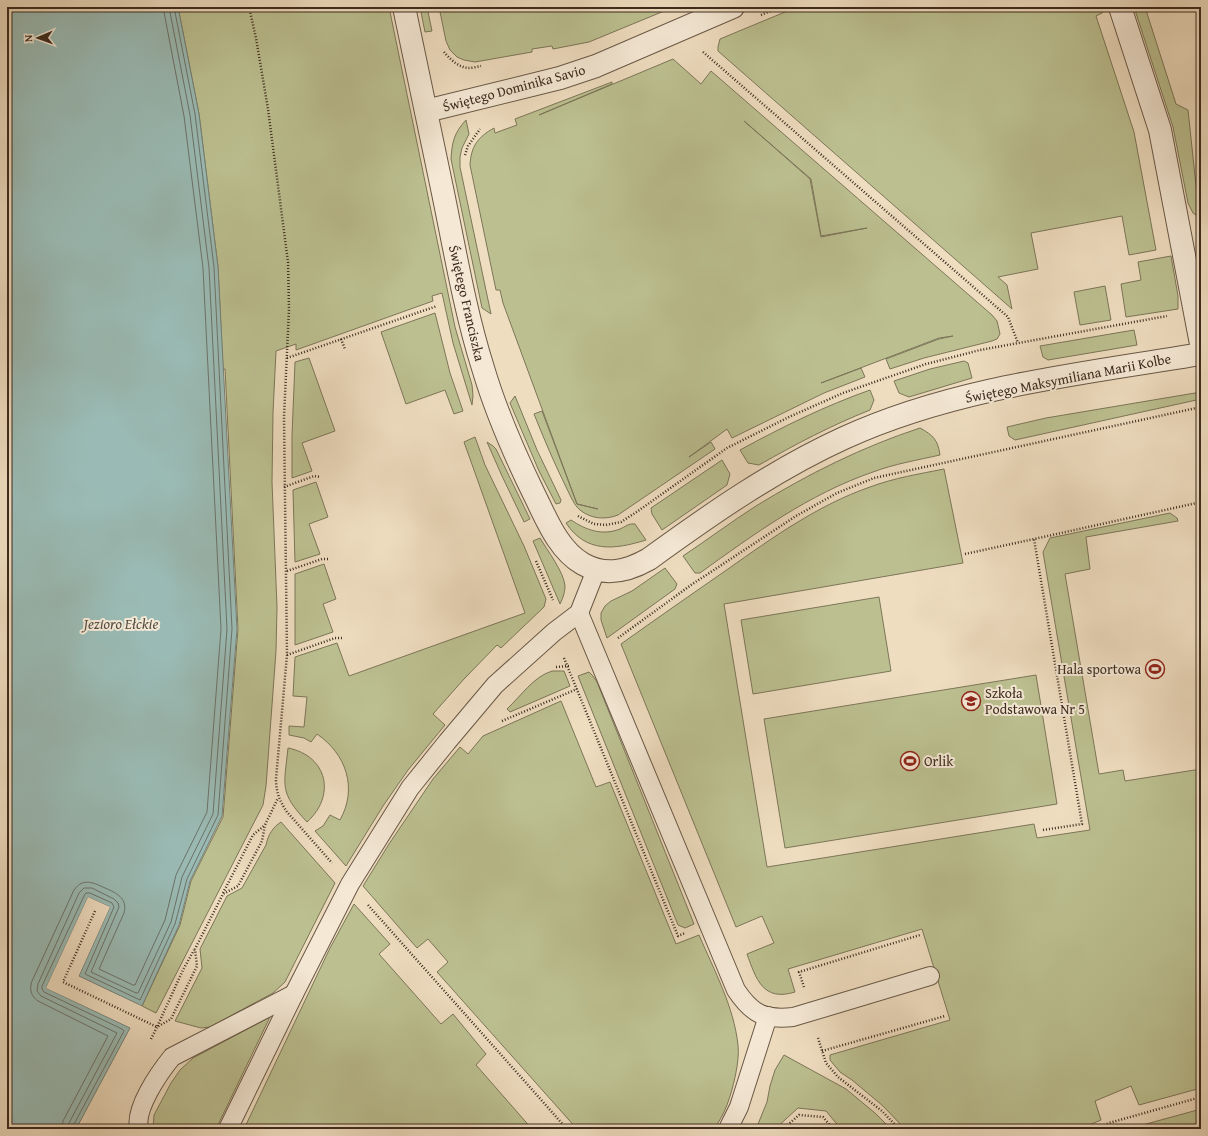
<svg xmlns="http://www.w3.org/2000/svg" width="1208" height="1136" font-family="'Gentium Book Plus',serif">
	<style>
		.green { fill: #bcc091; stroke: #7c7658; fill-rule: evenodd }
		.water { fill: #9abbb5; stroke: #748179 }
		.pier { fill: #efddc0 }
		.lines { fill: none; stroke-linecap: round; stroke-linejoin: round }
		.shore { stroke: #6b736a; stroke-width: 1 }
		.lane-casing { stroke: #695846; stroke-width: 20 }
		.street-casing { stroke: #695846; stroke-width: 24 }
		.path { stroke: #3c2b1e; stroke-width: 2.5; stroke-dasharray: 1 2; stroke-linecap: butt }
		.lane { stroke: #f5e9d6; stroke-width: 18 }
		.street { stroke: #f5e9d6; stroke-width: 22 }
		.labels { text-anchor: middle; stroke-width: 4; stroke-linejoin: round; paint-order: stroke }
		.street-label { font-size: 14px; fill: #3c2b1e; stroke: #f5e9d6 }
		.poi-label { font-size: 14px; fill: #3c2b1e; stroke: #f5e9d6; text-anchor: start }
		.water-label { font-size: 15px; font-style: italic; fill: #544f44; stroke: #f5e9d6 }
	</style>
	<rect width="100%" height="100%" fill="#efddc0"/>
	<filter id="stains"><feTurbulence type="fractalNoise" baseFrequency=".005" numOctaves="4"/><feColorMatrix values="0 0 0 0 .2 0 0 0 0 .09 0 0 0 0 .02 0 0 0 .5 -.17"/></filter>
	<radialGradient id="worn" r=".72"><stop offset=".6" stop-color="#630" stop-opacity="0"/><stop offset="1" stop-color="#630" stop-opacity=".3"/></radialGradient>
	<g class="green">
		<path d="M178,7H389L455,327L472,385L473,396L472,405L453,343L442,293L432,296L433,301L296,350V344L276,351L273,413L272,482L277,607L276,651L266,786L263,805L156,1013L142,1006L180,925L191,881L223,817L238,629L225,369H223L218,267L199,114Z"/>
		<path d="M420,7H427L432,31L425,32Z"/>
		<path d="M439,7H669V9L589,42L553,49L552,46L532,49V52L475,62L464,60L457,57L450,50L446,41Z"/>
		<path d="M797,7H1107L1102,13L1096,16L1134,132L1156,250L1129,255L1122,216L1031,233L1038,269L998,277L1007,285L1012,309L718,51V47L720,39Z"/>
		<path d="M1134,7H1145L1176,104L1188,110L1198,204L1201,207V218L1193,213L1188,203L1173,127Z"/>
		<path d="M673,59L701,84L711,71L992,315L997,321L1000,334L997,339L992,341L924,358L890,369L886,359L939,339L953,336L939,338L821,383L861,368L865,377L824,393L732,438L727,429L689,457L711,442L715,449L618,515C605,520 591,519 580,510C574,505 571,497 567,489C555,465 544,439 534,414L542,411L577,504L598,509L577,504L503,303L500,290H496L470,165C471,146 478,137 494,128L495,133L517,125L515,119L612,82V84L539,115ZM744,121L811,179L821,236L867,228L821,237L810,179Z"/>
		<path d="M466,120L469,134L462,148L460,157V167L491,314L482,308L451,159C452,142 454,133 466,120Z"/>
		<path d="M1171,256L1178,296V309L1126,317L1121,284L1141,280L1138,262Z"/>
		<path d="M1105,286L1111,320L1080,325L1074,292Z"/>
		<path d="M435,313L450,373L463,411L454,414L445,390L406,404L381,332Z"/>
		<path d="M1134,330L1137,345L1048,360L1043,357L1040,346Z"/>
		<path d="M309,358L335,431L302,443L312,471L292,478V436L295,362Z"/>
		<path d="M964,361L968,363L972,378L909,397L899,393L894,381L930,369Z"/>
		<path d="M870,390L874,400L870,410C830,426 796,444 759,465L748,463L740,450C782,427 825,406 870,390Z"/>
		<path d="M1201,392V399L1015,440L1009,436L1007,427L1046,418Z"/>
		<path d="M515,396L537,450L561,500L560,503L556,504L539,471L510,403Z"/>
		<path d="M920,428C933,435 938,440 940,455C918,460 894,464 873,472C809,494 754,534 700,573H695L683,556C707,540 731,522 756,506C808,474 862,447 920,428Z"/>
		<path d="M475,437L485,465L524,546L546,599L544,607L501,648L497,645L464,679L433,714L445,725L408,770L383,806L346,866L315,831L323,826L330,815L340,820C358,788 346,754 317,734L311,742L304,738L289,735V726L304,727L307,697L293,696L295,657L337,643L349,676L525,613L464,442Z"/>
		<path d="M487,442L493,446L496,449L530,519L524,522L502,476Z"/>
		<path d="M722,460L730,474L727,485L662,530L652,514L651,508Z"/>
		<path d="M944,469L963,563L724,604L767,867L1034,824L1037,838L1090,830L1043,552L1050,538L1170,513L1177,518L1178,521L1086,537L1090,569L1065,574L1099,774L1123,770L1125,781L1201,769V1088L1139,1105L1131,1086L1095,1101L1101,1120L1080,1129H905L883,1106L852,1080L840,1072L830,1060V1055L950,1020L922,929L788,969L795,992C763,1002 756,979 747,954L774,943L762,916L736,927L621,644C656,619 692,594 728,569C772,538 818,505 870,487C894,478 919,474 944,469Z"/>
		<path d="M316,482L328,517L309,524L320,554L295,562L293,490Z"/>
		<path d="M571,520C586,530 602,536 620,529C625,527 629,523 635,524L646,540C614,550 586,553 566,523Z"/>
		<path d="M540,538C547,550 564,572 565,586C565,592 563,598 560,604L533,541Z"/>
		<path d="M324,564L336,599L323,604L333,632L295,645V574Z"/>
		<path d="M665,568L677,584L675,589L607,638L601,620V613L605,606L611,601L632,591Z"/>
		<path d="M879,597L891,671L753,694L741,620Z"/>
		<path d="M552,671H564L570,686L510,712L507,709C521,696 533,677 552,671Z"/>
		<path d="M589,672L593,676L597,682L694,924L685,928L678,925L578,676Z"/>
		<path d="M1036,675L1057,804L785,848L764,719Z"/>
		<path d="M561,701L596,787L610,782L676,944L699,935C714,970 734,1007 738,1045C740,1061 733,1089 727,1105C724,1113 719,1122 714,1129H577L437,972L448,962L428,939L417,948L363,886L389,844L433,779L460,747L468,754L483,736Z"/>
		<path d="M288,748C328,756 336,796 307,822C279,792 284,787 288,748Z"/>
		<path d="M281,822L335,883L285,982L273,993L210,1027L201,1028L175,1021L202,968L200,949L227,896L242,888L266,845C268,835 273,827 281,822Z"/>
		<path d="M354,904L390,944L379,954L441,1024L453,1014L486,1054L476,1065L532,1129H244L330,948Z"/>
		<path d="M270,1017L216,1129H153L154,1115L171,1083L180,1070L193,1058Z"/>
		<path d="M784,1055L846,1089L875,1113L891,1129H841L826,1111L798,1108L775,1129H756L767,1102L770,1086L775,1070Z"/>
		<path d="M1201,1109V1129H1128Z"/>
	</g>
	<path class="water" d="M7,7H178L199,114L218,267L237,629L222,816L190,881L179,925L142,1006L79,976L110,907L88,897L46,988L130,1028L76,1129H7Z"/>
	<path class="pier" d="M88,897L110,907L78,977L143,1007L141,1008L77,977L108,908L89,899L48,987L131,1026L132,1028L46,988Z"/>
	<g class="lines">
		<g class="shore">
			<path d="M62,1129L63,1121L108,1036L38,1001C31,996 29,989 32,981L74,890C83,877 94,883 105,888C117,893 128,899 124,913L99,969L133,985H135L165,920L176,875L207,812L221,629L203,268L184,116L163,7"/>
			<path d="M68,1129L69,1123L117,1033L41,996L37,991L38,984L79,893L84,888H92L114,899L118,903L119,907L91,972L136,993H138L171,922L182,877L213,814L227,629L209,268L190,115L169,7"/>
			<path d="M73,1129V1126L124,1031L122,1029L44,992L42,989V986L84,896L86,893H90L112,903L114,907L85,974L140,1000L175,924L187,879L218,815L232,629L214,267L195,114L174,7"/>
		</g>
		<g class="lane-casing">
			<g id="lane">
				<path d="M579,613L736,990C752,1014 764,1020 793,1017L930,976"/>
				<path d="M139,1129C134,1109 159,1073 172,1057L294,994"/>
				<path d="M228,1129L294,994L350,884L410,788L447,742L495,685L554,632L579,613L596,570"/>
				<path d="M728,1129L739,1107L768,1016"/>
			</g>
		</g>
		<g class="street-casing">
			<g id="street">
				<path d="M404,7C417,69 430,131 443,193C455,251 465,311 483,368C496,412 514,453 534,494C546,518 558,550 583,564C606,577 628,571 649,559C711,514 774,470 844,438C955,387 1081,374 1201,354"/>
				<path d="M1120,7L1160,130L1201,344"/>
				<path d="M426,111L560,78L596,66L733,7"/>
			</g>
		</g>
		<g class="path">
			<path d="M249,7L256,38L268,109L288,262L289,309L284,417L287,655L276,779C276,792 280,802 287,812L332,863"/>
			<path d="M761,15L780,7"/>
			<path d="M444,52C450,59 458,67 468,68C472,68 477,67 481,66"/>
			<path d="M703,52L1008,317L1018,343"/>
			<path d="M465,155L468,146L480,129"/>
			<path d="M341,339L345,349"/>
			<path d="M287,358L437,306"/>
			<path d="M284,487L314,476L321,477"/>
			<path d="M578,516L594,524L606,525L621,522L638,511L727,448L789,417L843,393L926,364L980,350L1167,316"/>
			<path d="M965,554L1034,539"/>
			<path d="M536,561L553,600"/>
			<path d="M287,571L322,559H328"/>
			<path d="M618,638L691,585L796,516L837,493L874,478L1201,407"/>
			<path d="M287,655L335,638H342"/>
			<path d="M564,658L678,936L685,933"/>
			<path d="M556,667L569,666"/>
			<path d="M502,721L577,689"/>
			<path d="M1043,830L1082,824L1034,539L1201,502"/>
			<path d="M223,893L253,835L265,825"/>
			<path d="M368,905L567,1129"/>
			<path d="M95,911L63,982L157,1027L183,970L194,950"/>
			<path d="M804,987L799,972L920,935"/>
			<path d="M818,1038L826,1063L838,1077L882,1111L899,1129"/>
			<path d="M151,1039L157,1027L171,1019L197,966L195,949L223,894L238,886L262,841L265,825L278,798"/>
			<path d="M822,1051L945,1016"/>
			<path d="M783,1129L799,1115L823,1117L833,1129"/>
			<path d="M1096,1129L1109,1123L1201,1097"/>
		</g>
		<use href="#lane" class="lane"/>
		<use href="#street" class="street"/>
	</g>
	<defs>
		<g id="stadium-ring" transform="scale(1)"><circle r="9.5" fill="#f5e9d6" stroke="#8f2418" stroke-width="1.5"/><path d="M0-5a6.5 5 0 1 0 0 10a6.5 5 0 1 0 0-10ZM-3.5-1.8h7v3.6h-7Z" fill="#8f2418"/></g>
		<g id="school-ring" transform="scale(1)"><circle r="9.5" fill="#f5e9d6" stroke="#8f2418" stroke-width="1.5"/><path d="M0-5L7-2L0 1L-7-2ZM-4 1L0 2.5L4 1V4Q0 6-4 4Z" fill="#8f2418"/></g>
	</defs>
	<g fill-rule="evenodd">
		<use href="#stadium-ring" x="1155" y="669"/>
		<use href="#school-ring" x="971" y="701"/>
		<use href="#stadium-ring" x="910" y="761"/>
	</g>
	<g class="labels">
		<g class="street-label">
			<text transform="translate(514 88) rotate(-15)" y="5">Świętego Dominika Savio</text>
			<text transform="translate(467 303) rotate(77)" y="5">Świętego Franciszka</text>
			<text transform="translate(1068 378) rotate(-11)" y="5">Świętego Maksymiliana Marii Kolbe</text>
		</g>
		<g class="poi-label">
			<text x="1141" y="674" text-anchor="end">Hala sportowa</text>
			<text x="985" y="698">Szkoła<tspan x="985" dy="16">Podstawowa Nr 5</tspan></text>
			<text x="924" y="766">Orlik</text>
		</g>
		<g class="water-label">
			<text x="121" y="629">Jezioro Ełckie</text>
		</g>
	</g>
	<rect width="1208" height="1136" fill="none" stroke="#efddc0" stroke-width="24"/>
	<rect x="8" y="8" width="1192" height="1120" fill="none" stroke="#3c2b1e" stroke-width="2"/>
	<rect x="12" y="12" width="1184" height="1112" fill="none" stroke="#3c2b1e"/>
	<g transform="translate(38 38) rotate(268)" stroke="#f5e9d6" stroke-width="3" paint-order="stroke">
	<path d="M0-3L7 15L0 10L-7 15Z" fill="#3c2b1e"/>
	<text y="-6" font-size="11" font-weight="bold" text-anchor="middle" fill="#3c2b1e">N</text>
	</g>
	<rect width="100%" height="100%" filter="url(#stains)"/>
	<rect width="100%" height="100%" fill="url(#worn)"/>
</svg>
